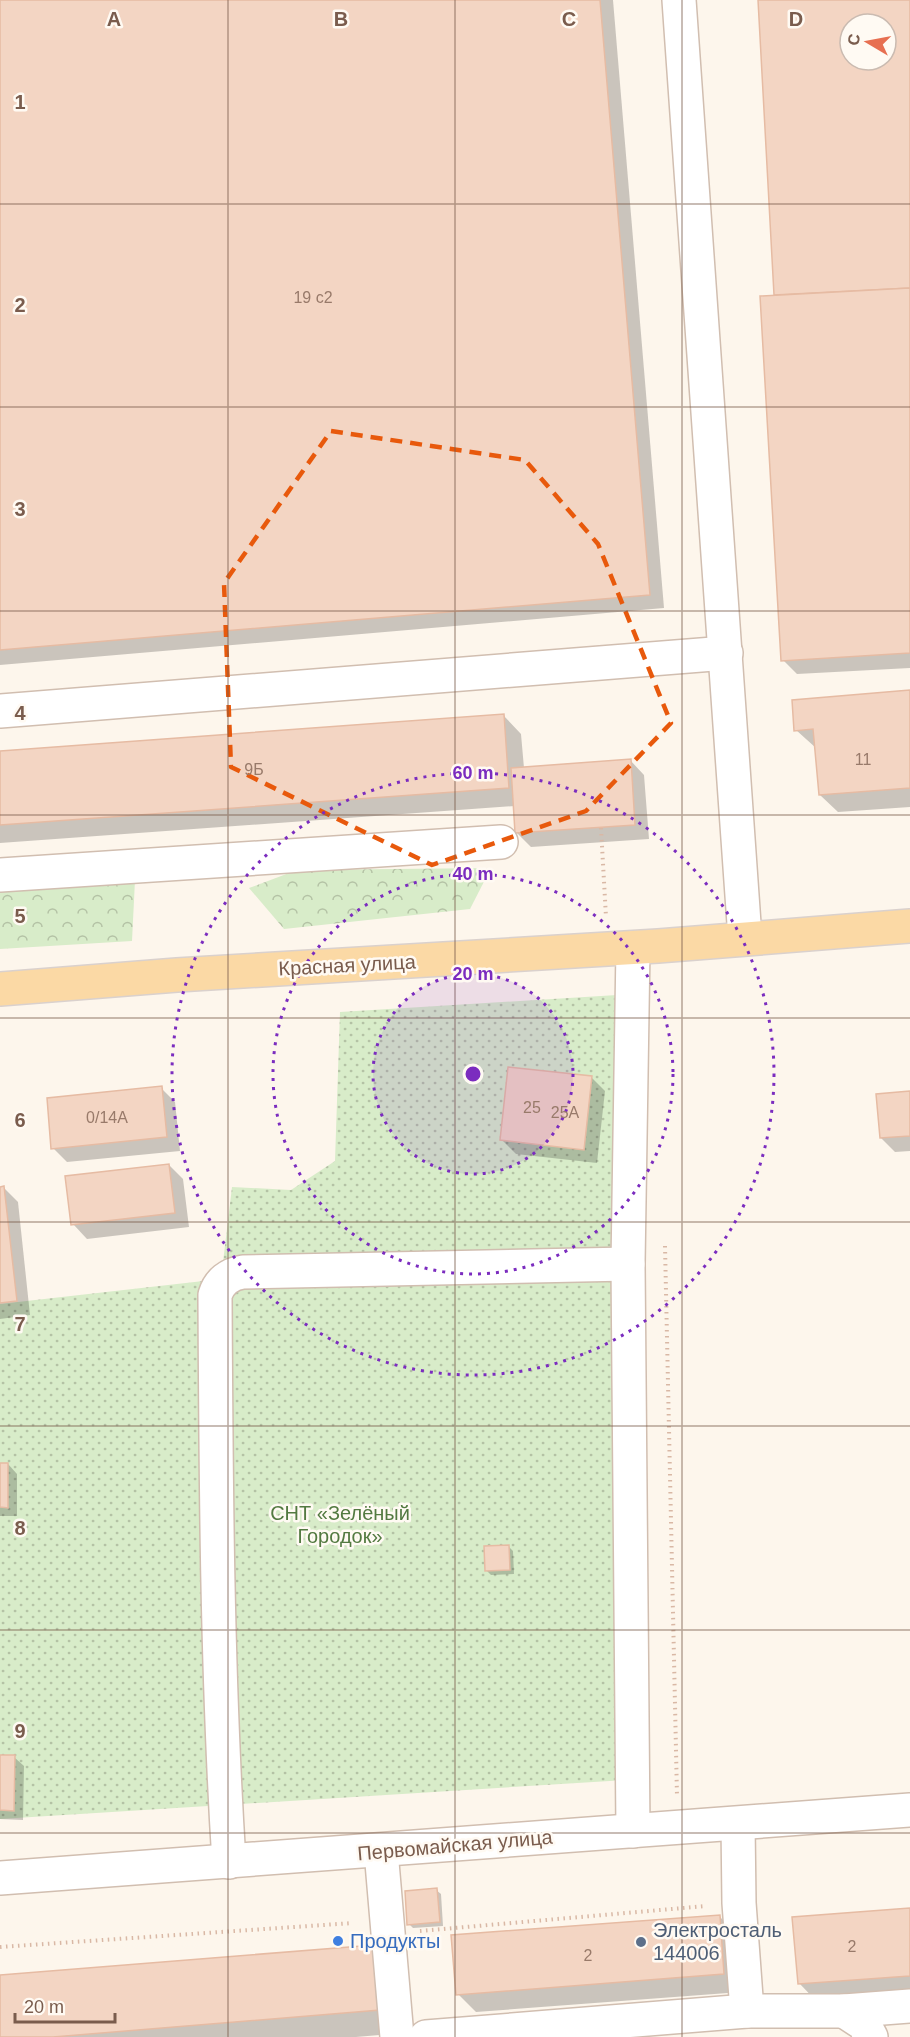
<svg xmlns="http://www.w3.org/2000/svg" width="910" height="2037" font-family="Arial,sans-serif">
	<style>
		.forest { fill: url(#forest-crowns) }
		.garden { fill: url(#garden-dots) }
		.shadow { fill: #0003; fill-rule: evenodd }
		.building { fill: #f3d5c3; stroke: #e6bba3; stroke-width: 1.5; fill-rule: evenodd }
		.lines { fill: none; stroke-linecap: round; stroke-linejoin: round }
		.minor-casing { stroke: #d1beb0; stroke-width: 36 }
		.major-casing { stroke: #dad1cd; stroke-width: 36 }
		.path { stroke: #d9b8a5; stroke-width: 4; stroke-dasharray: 1.5 4.5; stroke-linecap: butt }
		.minor { stroke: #fff; stroke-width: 33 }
		.major { stroke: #fbd9a5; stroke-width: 33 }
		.marked { fill: none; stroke: #e8590c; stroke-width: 4.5; stroke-dasharray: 12 8; stroke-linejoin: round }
		.grid { fill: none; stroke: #7a5c4d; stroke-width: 1.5; stroke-opacity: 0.55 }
		.ring { fill: none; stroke: #7b2cbf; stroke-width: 3; stroke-dasharray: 3 6 }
		.shop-dot { fill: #3f7fe0; stroke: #fffaf3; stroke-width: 2 }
		.service-dot { fill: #5c6f8a; stroke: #fffaf3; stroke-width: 2 }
		.labels { text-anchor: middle; stroke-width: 5; stroke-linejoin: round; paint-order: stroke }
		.number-label { font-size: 16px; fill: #987a6a }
		.street-label { font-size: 20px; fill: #7a5c4d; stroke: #fffaf3 }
		.park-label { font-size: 20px; fill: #537a41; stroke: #fffaf3 }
		.service-label { font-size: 20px; fill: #4e5e75; stroke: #fffaf3; text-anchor: start }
		.shop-label { font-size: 20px; fill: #366cbe; stroke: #fffaf3; text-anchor: start }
		.grid-label { font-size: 20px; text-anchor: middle; font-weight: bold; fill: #7a5c4d; stroke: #fffaf3; stroke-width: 5; stroke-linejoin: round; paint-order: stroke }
		.centre { fill: #7b2cbf; stroke: #fffaf3; stroke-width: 3 }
		.ring-label { font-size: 18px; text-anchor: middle; font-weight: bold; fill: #7b2cbf; stroke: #fffaf3; stroke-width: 5; stroke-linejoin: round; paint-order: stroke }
	</style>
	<defs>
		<pattern id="forest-crowns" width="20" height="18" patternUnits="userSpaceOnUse" patternTransform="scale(1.5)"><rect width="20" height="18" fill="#d8ecc9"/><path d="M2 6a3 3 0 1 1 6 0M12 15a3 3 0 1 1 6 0" fill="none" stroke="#b4c2a5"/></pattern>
		<pattern id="garden-dots" width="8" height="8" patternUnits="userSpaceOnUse" patternTransform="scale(1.5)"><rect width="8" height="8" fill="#d8ecc9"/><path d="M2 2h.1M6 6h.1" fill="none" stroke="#b4c2a5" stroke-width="1.8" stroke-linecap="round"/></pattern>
	</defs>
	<rect width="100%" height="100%" fill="#fdf6ec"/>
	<g class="forest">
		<path d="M491,868L470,909L284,929L249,888L297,870Z"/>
		<path d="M135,880L132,941L0,949V888Z"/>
	</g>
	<path class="garden" d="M617,995L626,1780L0,1819V1304L221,1279L232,1187L291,1190L335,1161L340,1012Z"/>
	<g class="shadow">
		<path d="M0,0H613L664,608L0,665Z"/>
		<path d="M760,0H910V668L797,674L783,660L776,297ZM850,24H886V60H850Z"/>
		<path d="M910,692V807L838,812L820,795L816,748L796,730Z"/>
		<path d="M504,716L521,734L524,768L630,760L644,775L649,839L531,847L517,833L515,806L0,843V752Z"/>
		<path d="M591,1077L605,1091L597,1163L516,1154L502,1140Z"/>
		<path d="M161,1088L175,1102L180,1151L67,1162L53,1148Z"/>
		<path d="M910,1093V1151L895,1152L881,1138Z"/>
		<path d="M169,1165L183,1179L189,1227L87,1239L73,1224Z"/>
		<path d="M0,1188H4L18,1202L30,1315L0,1319Z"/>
		<path d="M0,1464H8L17,1474V1516H0Z"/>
		<path d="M508,1546L513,1551L514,1574L491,1575L486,1570Z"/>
		<path d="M0,1756L14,1757L24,1766L23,1820L0,1819Z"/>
		<path d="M436,1890L441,1894L443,1926L413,1928L409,1924Z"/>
		<path d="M910,1909V2000L822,2007L799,1983Z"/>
		<path d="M719,1916L737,1934L741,1992L476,2012L458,1994Z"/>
		<path d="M374,1946L403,2033L356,2037H0V1977Z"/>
	</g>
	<g class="building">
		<path d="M0,0H600L650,595L0,650Z"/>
		<path d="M758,0H910V288L774,295ZM850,24H886V60H850Z"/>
		<path d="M910,288V653L781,661L760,296Z"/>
		<path d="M910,690V788L819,795L813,729L794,731L792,700Z"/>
		<path d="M504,714L509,788L0,825V751Z"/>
		<path d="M631,759L635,825L515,833L511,768Z"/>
		<path d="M508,1067L592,1076L584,1150L500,1140Z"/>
		<path d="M162,1086L167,1137L51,1149L47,1098Z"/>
		<path d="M910,1091V1136L880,1138L876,1094Z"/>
		<path d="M169,1164L175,1213L71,1225L65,1176Z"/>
		<path d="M4,1186L17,1301L0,1303V1187Z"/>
		<path d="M0,1463H8V1508L0,1507Z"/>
		<path d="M509,1545L510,1570L485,1571L484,1546Z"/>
		<path d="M0,1755H15L14,1811L0,1810Z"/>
		<path d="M437,1888L440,1922L407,1925L405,1891Z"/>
		<path d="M910,1908V1976L798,1984L792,1917Z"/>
		<path d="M720,1915L724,1974L456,1995L451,1935Z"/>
		<path d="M374,1945L380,2010L53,2037H0V1975Z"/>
	</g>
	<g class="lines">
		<g class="minor-casing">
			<g id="minor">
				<path d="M679,0L745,938"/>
				<path d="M0,711L726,653"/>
				<path d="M0,875L501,842"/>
				<path d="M738,1824L739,1903L747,2011"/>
				<path d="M633,1831L628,1264L633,948"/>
				<path d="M381,1851L397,2037"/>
				<path d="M229,1862C217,1673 216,1484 215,1295C219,1282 229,1274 243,1272L628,1264"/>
				<path d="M0,1878L910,1810"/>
				<path d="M844,2011L864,2024L871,2037"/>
				<path d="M426,2037L747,2011H844L910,2006"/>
			</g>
		</g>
		<g class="major-casing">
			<path id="major" d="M0,989L177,975L658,946L910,926"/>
		</g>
		<g class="path">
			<path d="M601,828L606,917"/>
			<path d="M665,1246L677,1796"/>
			<path d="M420,1931L706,1906"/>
			<path d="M0,1947L353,1923"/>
		</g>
		<use href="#minor" class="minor"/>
		<use href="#major" class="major"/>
	</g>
	<path class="marked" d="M331,431L525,460L598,544L671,723L586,811L432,865L231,767L224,583Z"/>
	<path class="grid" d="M228,0V2037M455,0V2037M682,0V2037M0,204H910M0,407H910M0,611H910M0,815H910M0,1018H910M0,1222H910M0,1426H910M0,1630H910M0,1833H910"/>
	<circle cx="473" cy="1074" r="100" fill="#7b2cbf" fill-opacity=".12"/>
	<g class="ring">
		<circle cx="473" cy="1074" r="100"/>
		<circle cx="473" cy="1074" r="200"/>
		<circle cx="473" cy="1074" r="301"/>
	</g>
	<circle class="shop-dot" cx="338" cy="1941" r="6"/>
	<circle class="service-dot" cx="641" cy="1942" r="6"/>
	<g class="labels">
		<g class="number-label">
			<text x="313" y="303">19 с2</text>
			<text x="863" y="765">11</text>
			<text x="254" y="775">9Б</text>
			<text x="532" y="1113">25</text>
			<text x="565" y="1118">25А</text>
			<text x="107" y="1123">0/14А</text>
			<text x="852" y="1952">2</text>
			<text x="588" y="1961">2</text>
		</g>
		<g class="street-label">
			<text transform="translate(347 965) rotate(-3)" y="7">Красная улица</text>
			<text transform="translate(455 1845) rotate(-5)" y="7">Первомайская улица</text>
		</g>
		<g class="park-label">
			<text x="340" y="1520">СНТ «Зелёный<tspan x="340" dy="23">Городок»</tspan></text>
		</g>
		<g class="service-label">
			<text x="653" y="1937">Электросталь<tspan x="653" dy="23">144006</tspan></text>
		</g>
		<g class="shop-label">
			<text x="350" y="1948">Продукты</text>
		</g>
	</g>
	<g class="grid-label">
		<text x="114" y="26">A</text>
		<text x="341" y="26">B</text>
		<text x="569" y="26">C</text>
		<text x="796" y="26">D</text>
		<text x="20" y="109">1</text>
		<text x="20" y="312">2</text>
		<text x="20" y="516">3</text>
		<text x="20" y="720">4</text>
		<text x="20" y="923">5</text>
		<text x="20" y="1127">6</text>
		<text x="20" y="1331">7</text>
		<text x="20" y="1535">8</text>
		<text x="20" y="1738">9</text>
	</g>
	<circle cx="473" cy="1074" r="9" class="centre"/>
	<g class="ring-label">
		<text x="473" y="779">60 m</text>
		<text x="473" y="880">40 m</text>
		<text x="473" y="980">20 m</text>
	</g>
	<g transform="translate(868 42) rotate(280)"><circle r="28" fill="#fffaf3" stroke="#cabbb1" stroke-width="1.5"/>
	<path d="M0-4.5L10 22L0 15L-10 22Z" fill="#e76f51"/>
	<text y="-9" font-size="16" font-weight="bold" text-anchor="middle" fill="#7a5c4d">С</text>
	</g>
	<path d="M15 2013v9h100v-9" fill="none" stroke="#7a5c4d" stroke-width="3"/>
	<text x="24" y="2013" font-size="18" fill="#7a5c4d" stroke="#fffaf3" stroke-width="4.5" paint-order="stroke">20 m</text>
</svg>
